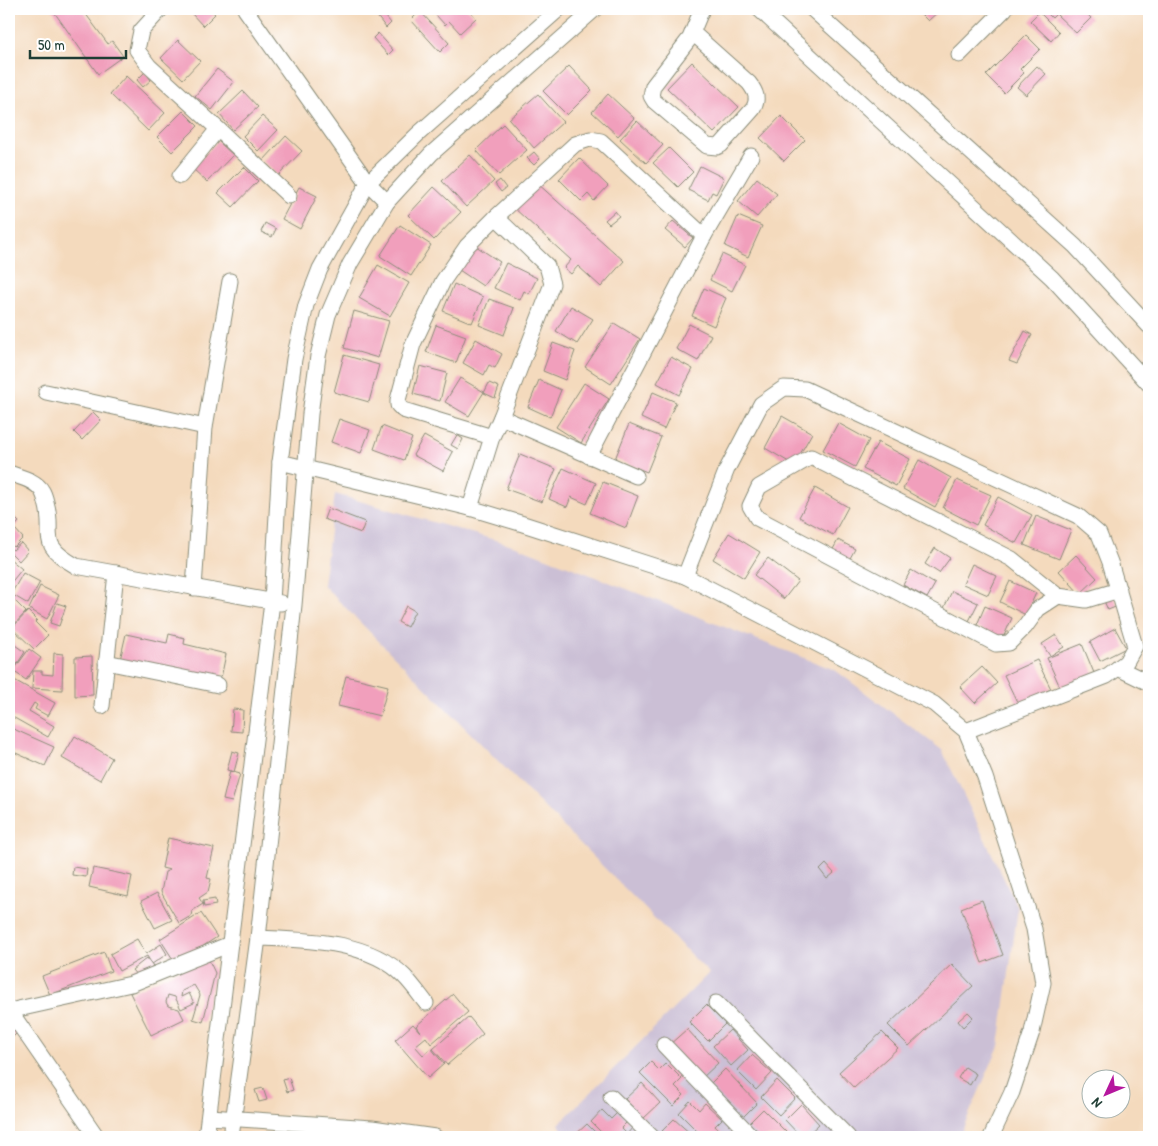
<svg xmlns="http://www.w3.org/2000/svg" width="1158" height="1146" font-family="'Patrick Hand',sans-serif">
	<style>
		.industrial { fill: #cbbfd5 }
		.building { fill: #f19fbc }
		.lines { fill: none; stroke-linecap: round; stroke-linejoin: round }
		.minor-casing { stroke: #8a8c78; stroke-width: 17 }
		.minor { stroke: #fff; stroke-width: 15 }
	</style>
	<rect width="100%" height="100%" fill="#fff"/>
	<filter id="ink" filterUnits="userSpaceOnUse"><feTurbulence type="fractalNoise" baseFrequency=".02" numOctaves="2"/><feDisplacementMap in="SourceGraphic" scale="10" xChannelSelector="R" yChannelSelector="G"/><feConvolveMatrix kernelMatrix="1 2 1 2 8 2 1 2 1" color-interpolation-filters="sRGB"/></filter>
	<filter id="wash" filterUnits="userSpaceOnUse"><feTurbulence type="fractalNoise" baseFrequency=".0096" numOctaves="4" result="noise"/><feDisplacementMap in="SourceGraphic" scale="20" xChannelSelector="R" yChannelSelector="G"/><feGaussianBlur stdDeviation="1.12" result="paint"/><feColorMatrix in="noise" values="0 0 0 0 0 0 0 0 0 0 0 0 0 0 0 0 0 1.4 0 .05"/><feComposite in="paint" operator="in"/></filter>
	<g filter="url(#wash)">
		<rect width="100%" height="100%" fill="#f4dabd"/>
		<path class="industrial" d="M335,494L516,546L835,670L942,750L1018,908L999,1046L959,1137H566L559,1124L709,973L323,585Z"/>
		<g id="blocks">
			<g class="building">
				<path d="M52,9H82L108,44L112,41L123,56L98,74Z"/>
				<path d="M196,9H210L215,14L203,26L191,13Z"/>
				<path d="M442,9H468L476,18L460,33L449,21L445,25L436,15Z"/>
				<path d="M921,9H939L940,10L928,21L918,11Z"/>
				<path d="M1043,9H1061L1052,18Z"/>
				<path d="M1063,9H1082L1091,18L1076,33L1057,15Z"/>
				<path d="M381,11L391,23L386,28L376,15Z"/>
				<path d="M420,11L449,43L440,52L411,20Z"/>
				<path d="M1039,12L1059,32L1051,41L1030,21Z"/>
				<path d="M378,33L393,50L388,55L373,38Z"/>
				<path d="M1026,35L1040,49L1020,69L1024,73L1004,93L986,75Z"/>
				<path d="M178,40L200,61L183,79L161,58Z"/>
				<path d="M692,62L739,107L714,133L667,88Z"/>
				<path d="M569,66L592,90L567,115L543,91Z"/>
				<path d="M1037,66L1046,74L1026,95L1017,87Z"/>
				<path d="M217,69L234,82L212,110L195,96Z"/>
				<path d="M145,72L151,80L143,87L137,80Z"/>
				<path d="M126,76L165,113L148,131L110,94Z"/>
				<path d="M243,91L258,107L233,130L219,114Z"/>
				<path d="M538,94L563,122L534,148L509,119Z"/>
				<path d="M608,94L634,118L618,136L592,112Z"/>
				<path d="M183,111L198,126L172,152L157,137Z"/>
				<path d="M262,116L278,130L258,151L243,136Z"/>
				<path d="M781,116L805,140L784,161L760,138Z"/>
				<path d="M637,121L663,145L646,163L620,139Z"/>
				<path d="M503,124L527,150L499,175L476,150Z"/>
				<path d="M286,136L302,151L278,176L263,161Z"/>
				<path d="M218,141L233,155L207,182L192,168Z"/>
				<path d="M669,148L693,172L678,187L653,163Z"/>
				<path d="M534,152L540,159L534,165L527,158Z"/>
				<path d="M470,155L494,181L466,207L442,181Z"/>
				<path d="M579,158L608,186L594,201L588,194L581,201L559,179Z"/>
				<path d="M700,166L724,178L716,194L712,192L708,200L688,190Z"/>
				<path d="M244,167L258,181L233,207L218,193Z"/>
				<path d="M757,178L777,194L757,217L738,201Z"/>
				<path d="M500,180L506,188L501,192L495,184Z"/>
				<path d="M537,183L624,261L601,287L578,266L571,274L564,268L571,260L514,208Z"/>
				<path d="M299,187L317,196L300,229L282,219Z"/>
				<path d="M434,187L461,212L434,240L408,215Z"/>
				<path d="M615,211L619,216L609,224L605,220Z"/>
				<path d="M738,216L762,226L748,257L725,246Z"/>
				<path d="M673,221L693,238L685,247L665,230Z"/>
				<path d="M265,223L276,229L272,237L261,232Z"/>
				<path d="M400,225L431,245L411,276L380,256Z"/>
				<path d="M476,246L500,262L483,286L459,270Z"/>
				<path d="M722,254L745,265L732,291L710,280Z"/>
				<path d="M506,263L537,278L529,294L524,291L520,300L494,288Z"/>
				<path d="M378,265L409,283L390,316L359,298Z"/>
				<path d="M454,284L483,297L472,323L443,311Z"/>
				<path d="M704,288L726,298L714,326L692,316Z"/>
				<path d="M489,299L514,308L504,335L479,325Z"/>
				<path d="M571,306L593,319L577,344L556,331Z"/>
				<path d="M354,311L389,321L378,358L344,348Z"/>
				<path d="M614,323L640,339L611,384L585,367Z"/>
				<path d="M689,324L711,335L698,361L676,349Z"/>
				<path d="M436,325L466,336L456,363L426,352Z"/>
				<path d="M1025,331L1032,335L1017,364L1009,361Z"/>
				<path d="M476,339L502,354L495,368L489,365L484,375L463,363Z"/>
				<path d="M553,343L575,351L565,380L543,371Z"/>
				<path d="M344,355L379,365L369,402L334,392Z"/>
				<path d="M671,357L693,369L679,395L657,383Z"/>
				<path d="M420,366L447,373L440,401L413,394Z"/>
				<path d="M460,378L484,392L469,416L445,402Z"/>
				<path d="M539,380L561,390L550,417L528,407Z"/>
				<path d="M489,383L499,387L495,398L484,393Z"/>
				<path d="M584,383L609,399L581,443L556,427Z"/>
				<path d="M653,392L676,402L664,429L641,418Z"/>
				<path d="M93,412L101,420L82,440L74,432Z"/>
				<path d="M782,416L812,433L794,465L765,448Z"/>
				<path d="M339,419L370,430L361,453L331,442Z"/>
				<path d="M838,423L869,440L855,467L823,450Z"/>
				<path d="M629,424L661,437L647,472L615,459Z"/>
				<path d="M382,426L412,438L404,460L374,449Z"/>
				<path d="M457,435L463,439L458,449L451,445Z"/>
				<path d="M424,436L453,452L443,471L413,455Z"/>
				<path d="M878,442L910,459L896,486L863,469Z"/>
				<path d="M520,454L556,469L542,502L506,489Z"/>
				<path d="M919,460L951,478L935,507L903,489Z"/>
				<path d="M563,468L596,483L587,504L571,497L567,507L549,499Z"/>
				<path d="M957,480L991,495L976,525L943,508Z"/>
				<path d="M603,482L638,496L626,528L590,513Z"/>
				<path d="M815,488L848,507L833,535L799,517Z"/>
				<path d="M998,497L1032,515L1016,543L983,525Z"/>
				<path d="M328,508L365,522L361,533L324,519Z"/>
				<path d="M9,512L19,522L9,533Z"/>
				<path d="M1036,516L1071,530L1059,559L1024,545Z"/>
				<path d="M15,529L23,538L14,547L9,542V535Z"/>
				<path d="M729,533L760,552L744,578L713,559Z"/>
				<path d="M838,540L855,549L848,562L831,553Z"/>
				<path d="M21,543L28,551L19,561L11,553L9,555V547L13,550Z"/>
				<path d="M935,548L950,558L939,573L925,564Z"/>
				<path d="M1076,555L1097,578L1080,594L1059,571Z"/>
				<path d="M9,558L22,569L9,585Z"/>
				<path d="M768,558L798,581L784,599L754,575Z"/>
				<path d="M972,564L997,576L988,595L963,584Z"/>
				<path d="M911,570L935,584L927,598L903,585Z"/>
				<path d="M23,573L40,582L28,604L11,594Z"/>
				<path d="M1010,581L1036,593L1026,615L1000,602Z"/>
				<path d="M40,586L59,595L47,619L29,609Z"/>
				<path d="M952,591L978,603L969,621L944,608Z"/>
				<path d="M1114,597L1118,606L1108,610L1104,601Z"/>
				<path d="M14,600L26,612L9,630V605Z"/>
				<path d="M57,603L66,606L59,626L50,623Z"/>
				<path d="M406,606L415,611L407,627L398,622Z"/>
				<path d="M985,606L1012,618L1003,638L976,627Z"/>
				<path d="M28,611L37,620L35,622L48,635L34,649L12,628Z"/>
				<path d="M1115,628L1126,648L1100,661L1090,642Z"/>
				<path d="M126,634L167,643L169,634L185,638L184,644L226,654L220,683L120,660Z"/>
				<path d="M1056,635L1064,647L1050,656L1042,644Z"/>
				<path d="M9,641L25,652L12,672L9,670Z"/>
				<path d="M1082,644L1094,673L1060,687L1047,658Z"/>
				<path d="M29,649L41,658L26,680L13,671Z"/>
				<path d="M54,653L63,654L62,690L32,688L33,671H42V674L53,675Z"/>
				<path d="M92,656L93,695L75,696V657Z"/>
				<path d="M1037,660L1051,689L1018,704L1004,675Z"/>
				<path d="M982,667L997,683L975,703L960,687Z"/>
				<path d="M346,676L388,686L380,716L338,706Z"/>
				<path d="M9,677L55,703L48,716L35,709L37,705L34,703L29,711L54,726L48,737L9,715Z"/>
				<path d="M233,709L243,710L242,732L231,731Z"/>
				<path d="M9,727L54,747L45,766L9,750Z"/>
				<path d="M75,736L112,758L100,780L62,758Z"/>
				<path d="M232,751L239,753L234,772L227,770Z"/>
				<path d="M230,771L240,774L232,802L223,800Z"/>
				<path d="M168,838L214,848L207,878L211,879L208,892L199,898L203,904L192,911L191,916L179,923L161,892L165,872L170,870L162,868Z"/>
				<path d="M826,864L834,873L827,879L820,870Z"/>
				<path d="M73,867L87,869L86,877L72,875Z"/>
				<path d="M93,868L132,876L128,896L89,887Z"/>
				<path d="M157,893L172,920L155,928L141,901Z"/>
				<path d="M215,899L216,905L204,907L203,901Z"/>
				<path d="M982,900L1003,955L982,963L961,908Z"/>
				<path d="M201,913L217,937L176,964L160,939Z"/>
				<path d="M137,939L146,954L161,944L167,954L152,964L147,956L119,971L110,954Z"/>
				<path d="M104,952L111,971L50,995L42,976Z"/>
				<path d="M207,956L215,973L203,1022L193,1019L200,995L194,985L182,991L181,997L189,993L194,1003L181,1009L175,997L168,995L166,1002L168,1006L179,1009L184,1019L151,1035L130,993Z"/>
				<path d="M147,958L153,966L138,977L132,970Z"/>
				<path d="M952,964L973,986L909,1046L888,1025Z"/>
				<path d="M453,994L468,1012L431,1044L426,1037L415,1046L423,1055L431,1048L444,1064L428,1078L395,1040L413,1024L421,1033L416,1026Z"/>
				<path d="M706,1005L725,1024L708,1041L689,1022Z"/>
				<path d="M968,1012L973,1017L963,1027L958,1021Z"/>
				<path d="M469,1017L483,1034L447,1065L433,1049Z"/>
				<path d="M9,1024L17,1033L9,1041Z"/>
				<path d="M687,1029L718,1063L701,1079L669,1045Z"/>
				<path d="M730,1030L748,1050L731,1066L713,1046Z"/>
				<path d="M882,1032L898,1048L854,1088L839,1072Z"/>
				<path d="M752,1055L772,1073L756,1090L737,1071Z"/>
				<path d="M651,1062L659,1070L666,1063L682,1079L675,1086L684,1095L673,1106L640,1073Z"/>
				<path d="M965,1067L976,1074L970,1085L958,1078Z"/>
				<path d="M725,1069L757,1103L741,1119L709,1085Z"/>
				<path d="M289,1078L293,1090L287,1092L283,1080Z"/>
				<path d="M777,1080L795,1098L779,1115L761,1097Z"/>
				<path d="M642,1083L660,1103L643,1119L625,1099Z"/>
				<path d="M263,1088L267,1100L259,1102L255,1090Z"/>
				<path d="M690,1101L699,1110L705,1103L722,1119L715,1126L723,1135L721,1137H703L679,1113Z"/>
				<path d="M801,1104L819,1124L805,1137H801L785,1120Z"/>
				<path d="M763,1109L791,1137H758L746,1126Z"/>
				<path d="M602,1110L611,1119L618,1112L628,1121L621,1128L627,1134L633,1127L644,1137H606L591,1122Z"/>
				<path d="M674,1119L692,1135L690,1137H669L662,1131Z"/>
				<path d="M587,1124L600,1137H573Z"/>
			</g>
		</g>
	</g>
	<g filter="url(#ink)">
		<use href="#blocks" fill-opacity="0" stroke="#8a8c78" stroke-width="1"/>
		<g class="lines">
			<g class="minor-casing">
				<g id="minor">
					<path d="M161,9L141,31L137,50L149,66L218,129L180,176"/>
					<path d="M245,9L368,183L387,202"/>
					<path d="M759,9L1052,278L1149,384"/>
					<path d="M812,9L1075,246L1149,326"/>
					<path d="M693,33L749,83C756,92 759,99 753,109L721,145L717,147L707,146L654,101L651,96L653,86L690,38L702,9"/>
					<path d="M959,55L1005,9"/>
					<path d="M218,129L289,196"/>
					<path d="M496,217L575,144L590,139L601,141L704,236L589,456"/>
					<path d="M704,236L751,156"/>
					<path d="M46,392L205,427"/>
					<path d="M501,417L636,476"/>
					<path d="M280,462L470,508L520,523L685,576L934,704L966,731L985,777L1034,929L1043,983L1032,1032L1012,1092L991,1137"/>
					<path d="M9,473C19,477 36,480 42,491C44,494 45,498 46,502C56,535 35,543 76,566L281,603"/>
					<path d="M470,508L492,437L501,417L552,284L547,266L496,217L467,246L443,281L413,344L398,400V405L403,410L492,437"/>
					<path d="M685,576L727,469L761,404L784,388L805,389L1078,516L1099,534L1110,562L1135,646L1126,662L1107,676L966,731"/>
					<path d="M194,588L205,427L230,281"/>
					<path d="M1058,596L1038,609L1025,627L1009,643L996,644L757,518L750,506L759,487L811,457L1012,559L1058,596L1086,600L1119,590"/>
					<path d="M106,662L218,685"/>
					<path d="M1118,668L1149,683"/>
					<path d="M102,706L116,573"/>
					<path d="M258,938C306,940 368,940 404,976C412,984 419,994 426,1003"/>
					<path d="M716,1003L848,1137"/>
					<path d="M9,1011L131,984L230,944"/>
					<path d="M10,1011L97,1137"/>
					<path d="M664,1045L752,1137"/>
					<path d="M611,1097L652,1137"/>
					<path d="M210,1117L372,1128L435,1137"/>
					<path d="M206,1137L272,602L280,462L294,359L306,305L320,269L368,183L418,134L559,9"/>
					<path d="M231,1137L258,938L294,605L310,414L318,356L328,315L350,264L387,202L431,154L595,9"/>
				</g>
			</g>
			<use href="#minor" class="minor"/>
		</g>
	</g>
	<rect width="1158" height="1146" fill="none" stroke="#fff" stroke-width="30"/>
	<g transform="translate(1106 1094) rotate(226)"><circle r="24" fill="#ffffff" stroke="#a5b1ae"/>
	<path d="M0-4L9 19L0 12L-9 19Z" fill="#b5179e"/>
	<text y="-8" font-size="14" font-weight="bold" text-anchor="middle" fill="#1f3d34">N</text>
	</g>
	<path d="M30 50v8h96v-8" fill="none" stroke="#1f3d34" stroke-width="2.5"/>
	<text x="38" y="50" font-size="15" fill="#1f3d34" stroke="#ffffff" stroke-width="4" paint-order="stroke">50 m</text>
</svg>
